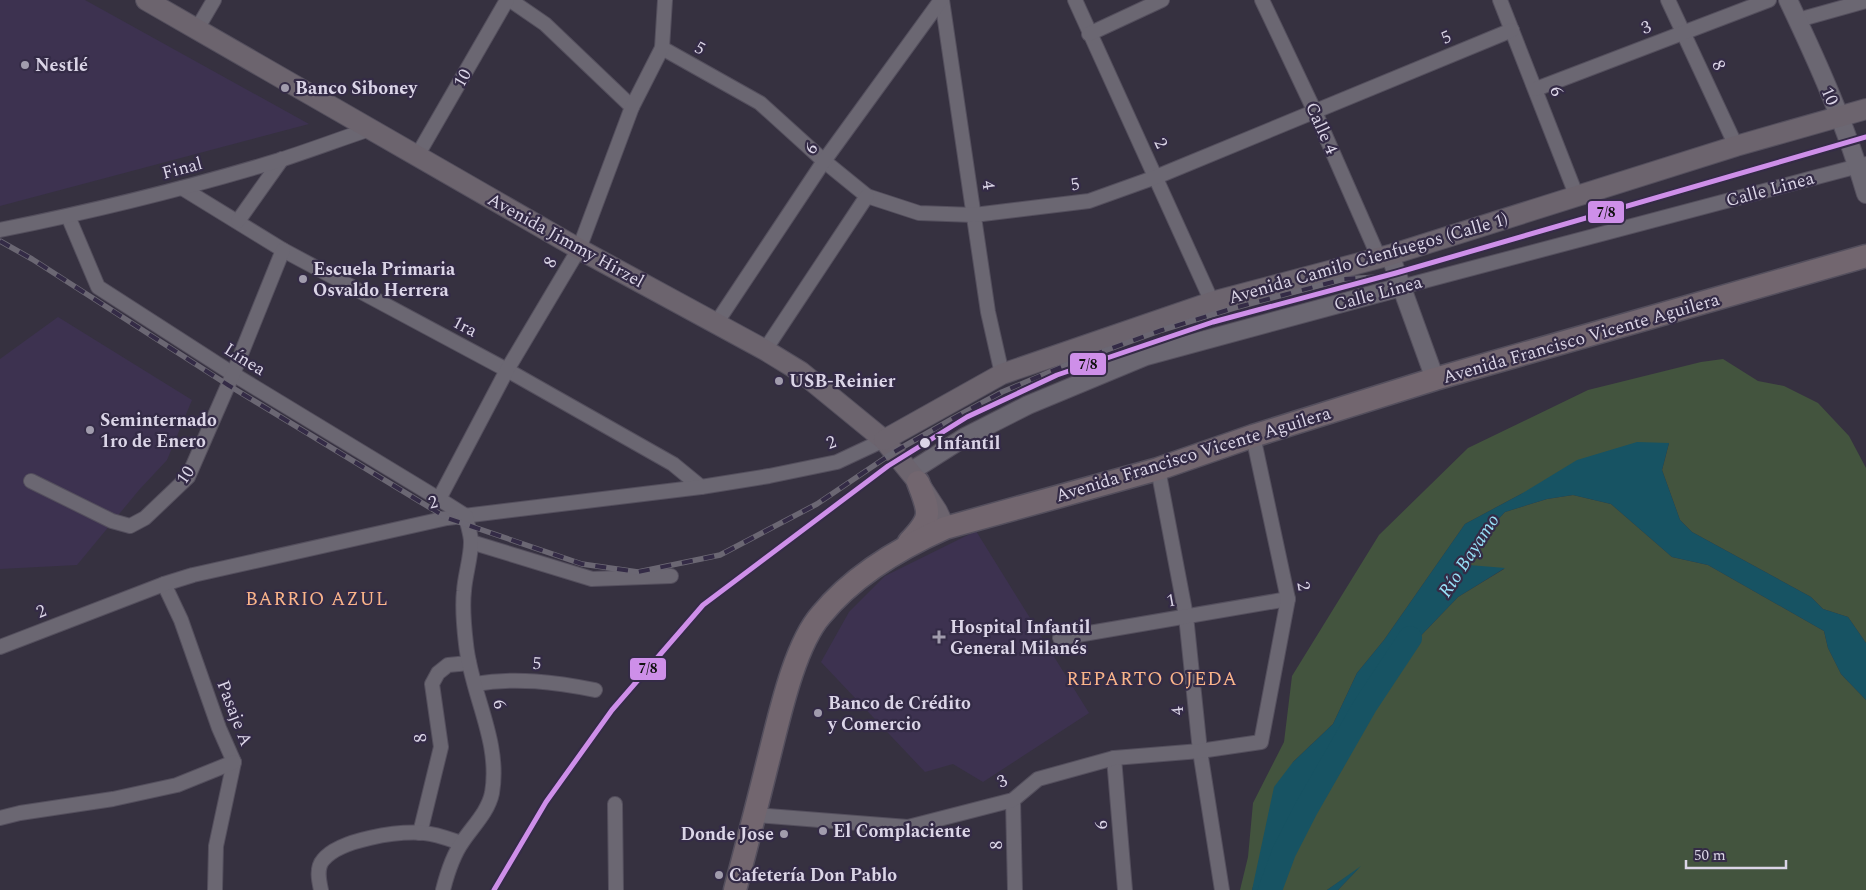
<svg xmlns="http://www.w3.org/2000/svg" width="1866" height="890" font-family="Spectral,serif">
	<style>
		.built { fill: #3d3250 }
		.green { fill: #43543e }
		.water { fill: #175363 }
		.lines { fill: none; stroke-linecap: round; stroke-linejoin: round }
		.river { stroke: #175363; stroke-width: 24 }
		.minor-casing { stroke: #544f5d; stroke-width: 16 }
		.tertiary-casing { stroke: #544f5d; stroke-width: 20 }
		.secondary-casing { stroke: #544f5d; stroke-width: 22 }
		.primary-casing { stroke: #544f5d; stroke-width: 25 }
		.minor { stroke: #6b6772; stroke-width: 14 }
		.tertiary { stroke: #6b6772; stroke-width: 18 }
		.secondary { stroke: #6c646e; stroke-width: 20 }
		.primary { stroke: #72666f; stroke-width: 22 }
		.rail-casing { stroke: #6b6773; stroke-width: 5.5 }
		.rail { stroke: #342b46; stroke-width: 4; stroke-dasharray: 11; stroke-linecap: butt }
		.rail-1-casing { stroke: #342b46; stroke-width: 9 }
		.rail-1 { stroke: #ce8fe9; stroke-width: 5 }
		.poi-dot { fill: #a19cad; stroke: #342b46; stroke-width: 2 }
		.stop-dot { fill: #dbd5e7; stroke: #342b46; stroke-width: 2 }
		.labels { text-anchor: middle; stroke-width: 4.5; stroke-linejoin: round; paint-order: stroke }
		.street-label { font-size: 18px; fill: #dbd5e7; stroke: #342b46 }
		.poi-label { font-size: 18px; font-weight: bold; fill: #dbd5e7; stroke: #342b46; text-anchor: start }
		.stop-label { font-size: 18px; font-weight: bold; fill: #dbd5e7; stroke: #342b46; text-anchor: start }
		.water-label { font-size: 19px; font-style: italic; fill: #97e0f7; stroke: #342b46 }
		.neighbourhood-label { font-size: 19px; letter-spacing: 1px; fill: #fbb58a; stroke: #342b46 }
		.line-badge { stroke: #342b46; stroke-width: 2 }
		.pale-badge-label { font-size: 14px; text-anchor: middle; font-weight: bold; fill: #111 }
	</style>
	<rect width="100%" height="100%" fill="#363140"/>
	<g class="built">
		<path d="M0,0H85L309,124L0,206Z"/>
		<path d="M58,317L192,400L167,460L139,490L77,565L0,569V359Z"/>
		<path d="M976,531L1089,713L983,782L953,764L925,772L821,662L849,612L885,576Z"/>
	</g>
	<g class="green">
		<path d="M1723,359L1758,381L1784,386L1818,403L1849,436L1866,468V643L1848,617L1823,609L1811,597L1692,532L1680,520L1662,470L1669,443L1521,494L1465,524L1384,640L1357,673L1333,724L1293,762L1252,890H1240L1248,857L1253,803L1284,742L1292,676L1379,535L1468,448L1588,390L1701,362Z"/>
		<path d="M1573,495L1611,504L1672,557L1708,565L1824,631L1828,648L1841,674L1866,700V890H1338L1358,869L1327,890H1276L1275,862L1304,790L1363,696L1458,597L1504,569L1469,566L1481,537L1505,512L1547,499Z"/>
	</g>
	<g class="water">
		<path d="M1637,442L1669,443L1662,470L1680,520L1692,532L1811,597L1823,609L1848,617L1866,643V700L1841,674L1828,648L1824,631L1708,565L1672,557L1611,504L1573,495L1547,499L1505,512L1481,537L1469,565L1505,568L1458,597L1363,696L1304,790L1275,862L1276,890H1252L1274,787L1293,762L1333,724L1357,673L1384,640L1465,524L1521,494L1577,460Z"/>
		<path d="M1361,866L1338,890H1327Z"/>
	</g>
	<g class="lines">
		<path class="river" d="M1270,890L1284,852L1306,809L1365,706L1410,638"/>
		<g class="minor-casing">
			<g id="minor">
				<path d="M510,0L545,24L632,107"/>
				<path d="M942,0L988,312L1002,374"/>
				<path d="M1075,0L1212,302"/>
				<path d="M1262,0L1315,112L1379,258"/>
				<path d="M1500,0L1577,197"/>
				<path d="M1668,0L1736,146"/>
				<path d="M1798,20L1866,1"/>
				<path d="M197,29L214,0"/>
				<path d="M1089,34L1162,0"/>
				<path d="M662,48L760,103L824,161L867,196L919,213L974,215L1089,201L1156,177L1512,30"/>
				<path d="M1536,89L1769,0"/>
				<path d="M417,156L507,0"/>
				<path d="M182,188L283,250L507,370L673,464L701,487"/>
				<path d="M68,216L98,287L233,374L439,499"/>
				<path d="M238,221L282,159"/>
				<path d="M0,230C94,211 188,188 280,160C311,150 340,139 370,129"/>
				<path d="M1401,287L1866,164"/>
				<path d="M717,322L824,161L941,0"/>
				<path d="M765,350L867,196"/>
				<path d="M1158,469L1186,616L1200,751L1222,890"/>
				<path d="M31,481L112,521L130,526L145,518L188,477L233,374L283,250"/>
				<path d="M471,542L592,579L671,576"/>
				<path d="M164,584L181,620L219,728L234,762L216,846L215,890"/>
				<path d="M1060,638L1288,599"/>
				<path d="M0,647L164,584L193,575L447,518L701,487L769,476L837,462L884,440"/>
				<path d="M475,684C516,677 555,682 595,690"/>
				<path d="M1114,758L1125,890"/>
				<path d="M1013,800L1015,890"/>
				<path d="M615,804L616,890"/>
				<path d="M755,815L908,827L1013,800L1038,779L1114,758L1200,751L1261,742L1288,599L1253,436"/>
				<path d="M0,818L20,813L113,799L177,785L234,762"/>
				<path d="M420,833L441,747L432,684L438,673L448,665L469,663"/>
				<path d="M321,890C319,881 316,868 323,860C340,839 398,831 424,833C436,834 449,839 461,843"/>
				<path d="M443,890C447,874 453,855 463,841C473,826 488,812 492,793C501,741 471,694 466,644C464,627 462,608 464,591C465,575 471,558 471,542C471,534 467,524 466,516L439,499L507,370L579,249L632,107L662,48L665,0"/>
			</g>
		</g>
		<g class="tertiary-casing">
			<g id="tertiary">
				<path d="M1788,0C1818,63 1847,128 1866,194"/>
				<path d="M1390,255L1435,379"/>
				<path d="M910,472L965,437L1028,405L1146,356L1401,287"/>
			</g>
		</g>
		<g class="secondary-casing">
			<g id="secondary">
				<path d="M146,0L579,249L765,350L801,372L884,440L918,482L937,511L945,528"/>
				<path d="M884,440L1002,374L1212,302L1390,255L1736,146L1866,109"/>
			</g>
		</g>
		<g class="primary-casing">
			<g id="primary">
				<path d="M909,542C933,517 930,513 918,482"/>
				<path d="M735,890C746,848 757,806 767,765C778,723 793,647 821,615C853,576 900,548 945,528L1158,469L1253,436L1435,379L1866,256"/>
			</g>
		</g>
		<use href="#minor" class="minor"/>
		<use href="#tertiary" class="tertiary"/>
		<use href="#secondary" class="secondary"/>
		<use href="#primary" class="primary"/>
		<g class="rail-casing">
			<path id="rail" d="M0,241L32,259L228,385L447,518L582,564L638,572L720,555L817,504L894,452L952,419L1002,392L1071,363L1162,330L1234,308L1344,279L1379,277"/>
		</g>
		<use href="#rail" class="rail"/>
		<g class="rail-1-casing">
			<path id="rail-1" d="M494,890L546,802L612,710L703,605L888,466L967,417L1057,375L1213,322L1396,273L1866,137"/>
		</g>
		<use href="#rail-1" class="rail-1"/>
	</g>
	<g class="poi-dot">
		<circle cx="25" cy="65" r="5"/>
		<circle cx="285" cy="88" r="5"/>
		<circle cx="303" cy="279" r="5"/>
		<circle cx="779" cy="381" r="5"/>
		<circle cx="90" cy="430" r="5"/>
		<path d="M936.5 629.5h5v5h5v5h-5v5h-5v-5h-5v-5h5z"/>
		<circle cx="818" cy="713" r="5"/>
		<circle cx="823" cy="831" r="5"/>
		<circle cx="784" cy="834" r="5"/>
		<circle cx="719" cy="875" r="5"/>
	</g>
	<circle class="stop-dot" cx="925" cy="443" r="6"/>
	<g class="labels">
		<g class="street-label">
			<text transform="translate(1646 27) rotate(-20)" y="6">3</text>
			<text transform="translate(1446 37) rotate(-23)" y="6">5</text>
			<text transform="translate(700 48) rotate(29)" y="6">5</text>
			<text transform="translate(1719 65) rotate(65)" y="6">8</text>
			<text transform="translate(462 78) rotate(-60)" y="6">10</text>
			<text transform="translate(1557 91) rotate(69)" y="6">6</text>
			<text transform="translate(1830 96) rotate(67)" y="6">10</text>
			<text transform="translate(1322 128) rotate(66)" y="6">Calle 4</text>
			<text transform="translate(1161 143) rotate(65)" y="6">2</text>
			<text transform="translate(811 148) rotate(-55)" y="6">6</text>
			<text transform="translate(182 168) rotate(-15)" y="6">Final</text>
			<text transform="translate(1075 184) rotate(-8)" y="6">5</text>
			<text transform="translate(989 185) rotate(81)" y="6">4</text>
			<text transform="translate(1770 189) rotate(-15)" y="6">Calle Linea</text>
			<text transform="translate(566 240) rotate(29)" y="6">Avenida Jimmy Hirzel</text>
			<text transform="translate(1368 258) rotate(-16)" y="6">Avenida Camilo Cienfuegos (Calle 1)</text>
			<text transform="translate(550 262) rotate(-59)" y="6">8</text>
			<text transform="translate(1378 293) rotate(-15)" y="6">Calle Linea</text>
			<text transform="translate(465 326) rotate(28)" y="6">1ra</text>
			<text transform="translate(1581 338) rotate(-16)" y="6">Avenida Francisco Vicente Aguilera</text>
			<text transform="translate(245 359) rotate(32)" y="6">Línea</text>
			<text transform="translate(831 442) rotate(-19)" y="6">2</text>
			<text transform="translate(1193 454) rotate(-17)" y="6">Avenida Francisco Vicente Aguilera</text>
			<text transform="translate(185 475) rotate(-55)" y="6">10</text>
			<text transform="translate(433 502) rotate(-12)" y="6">2</text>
			<text transform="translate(1304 586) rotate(81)" y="6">2</text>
			<text transform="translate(1171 600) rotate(-10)" y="6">1</text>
			<text transform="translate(41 611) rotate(-21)" y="6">2</text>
			<text transform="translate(537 663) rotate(4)" y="6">5</text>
			<text transform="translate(500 704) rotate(75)" y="6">6</text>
			<text transform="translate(1177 711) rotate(-96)" y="6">4</text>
			<text transform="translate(235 713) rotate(69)" y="6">Pasaje A</text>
			<text transform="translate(420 738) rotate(-97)" y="6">8</text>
			<text transform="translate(1002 781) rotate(-26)" y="6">3</text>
			<text transform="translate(1101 825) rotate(-94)" y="6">6</text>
			<text transform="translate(996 845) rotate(-91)" y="6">8</text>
		</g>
		<g class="poi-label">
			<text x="35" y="71">Nestlé</text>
			<text x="295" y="94">Banco Siboney</text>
			<text x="313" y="275">Escuela Primaria<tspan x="313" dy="21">Osvaldo Herrera</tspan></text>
			<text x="789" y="387">USB-Reinier</text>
			<text x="100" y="426">Seminternado<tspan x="100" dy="21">1ro de Enero</tspan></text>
			<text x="950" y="633">Hospital Infantil<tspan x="950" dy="21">General Milanés</tspan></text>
			<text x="828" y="709">Banco de Crédito<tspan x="828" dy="21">y Comercio</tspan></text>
			<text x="833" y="837">El Complaciente</text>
			<text x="774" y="840" text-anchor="end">Donde Jose</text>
			<text x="729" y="881">Cafetería Don Pablo</text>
		</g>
		<g class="stop-label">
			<text x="936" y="449">Infantil</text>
		</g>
		<g class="water-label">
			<text transform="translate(1468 555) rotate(-57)" y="7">Río Bayamo</text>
		</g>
		<g class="neighbourhood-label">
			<text x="317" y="605">BARRIO AZUL</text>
			<text x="1152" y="685">REPARTO OJEDA</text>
		</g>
	</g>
	<g class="line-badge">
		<rect x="1587" y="200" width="38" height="24" rx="5" fill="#ce8fe9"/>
		<rect x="1069" y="352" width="38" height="24" rx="5" fill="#ce8fe9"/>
		<rect x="629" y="657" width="38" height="24" rx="5" fill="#ce8fe9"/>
	</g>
	<g class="pale-badge-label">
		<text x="1606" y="217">7/8</text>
		<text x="1088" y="369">7/8</text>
		<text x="648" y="673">7/8</text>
	</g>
	<path d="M1686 860v8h100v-8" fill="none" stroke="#dbd5e7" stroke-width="2.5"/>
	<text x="1694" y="860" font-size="15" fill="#dbd5e7" stroke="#342b46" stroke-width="4" paint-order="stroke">50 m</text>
</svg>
